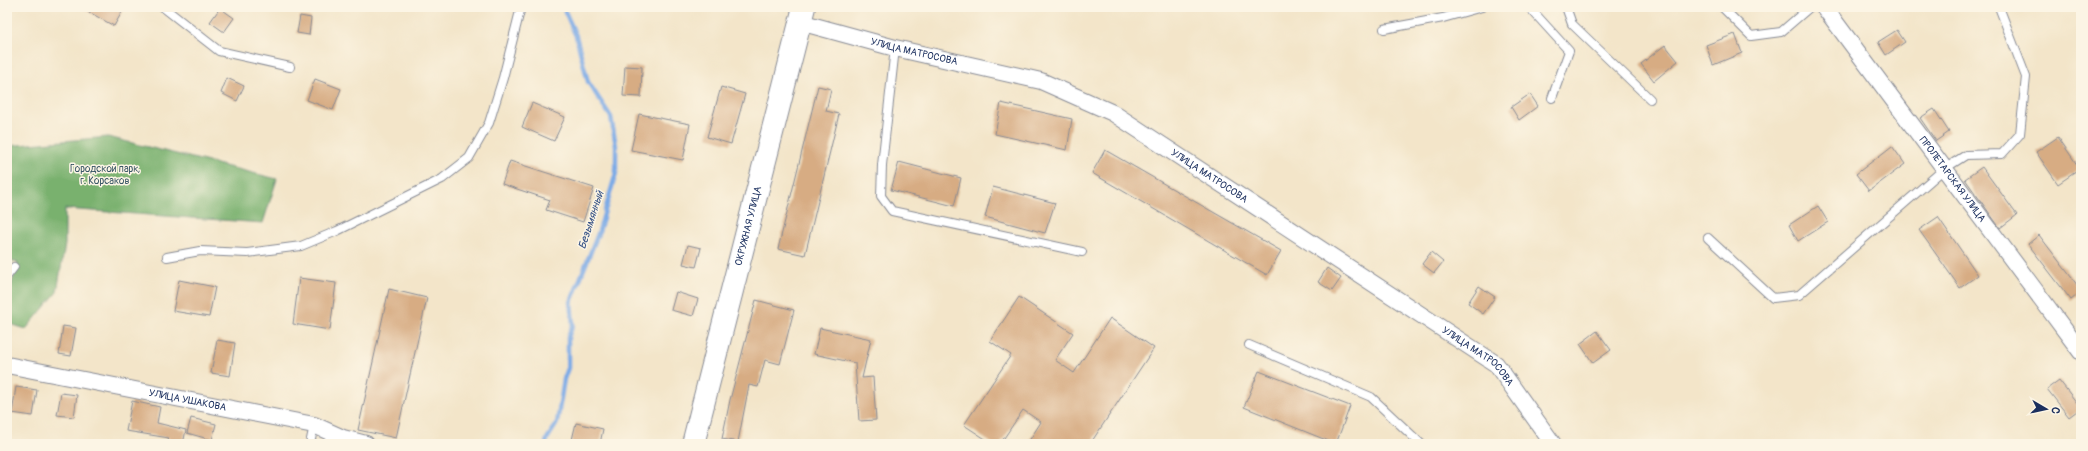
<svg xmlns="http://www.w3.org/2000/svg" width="2088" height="451" font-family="Pangolin,sans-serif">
<rect width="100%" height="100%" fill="#fcf5e5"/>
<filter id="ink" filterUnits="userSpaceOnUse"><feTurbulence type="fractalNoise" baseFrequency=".025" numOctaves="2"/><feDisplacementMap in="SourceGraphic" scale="8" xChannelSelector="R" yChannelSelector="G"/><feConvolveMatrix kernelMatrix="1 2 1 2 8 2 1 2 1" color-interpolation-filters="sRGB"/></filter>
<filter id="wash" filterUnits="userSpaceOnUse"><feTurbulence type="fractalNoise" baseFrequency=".012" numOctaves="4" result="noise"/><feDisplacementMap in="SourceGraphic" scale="16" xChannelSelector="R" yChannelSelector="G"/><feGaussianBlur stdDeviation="0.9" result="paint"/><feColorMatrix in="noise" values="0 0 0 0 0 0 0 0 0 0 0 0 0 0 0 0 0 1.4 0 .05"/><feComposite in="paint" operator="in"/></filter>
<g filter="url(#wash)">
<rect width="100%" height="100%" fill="#f3e5c9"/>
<path fill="#79b16e" stroke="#4a7066" d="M 108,137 L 277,179 L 263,223 L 65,209 L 65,244 L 57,292 L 26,329 L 7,323 L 7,300 L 18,263 L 7,259 L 7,146 Z"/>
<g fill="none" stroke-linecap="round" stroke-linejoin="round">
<path stroke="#7dabe6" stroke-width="4.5" d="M 546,444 L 547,439 L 557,423 L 564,379 L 568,368 L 568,337 L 573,325 L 571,302 L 599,231 L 616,173 L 616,146 L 611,117 L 588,82 L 576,36 L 563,7"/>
</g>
<g id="blocks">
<path fill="#d7ac83" d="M 80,7 L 113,7 L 122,12 L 114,26 Z
M 220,8 L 234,18 L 224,32 L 210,22 Z
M 300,16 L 311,18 L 309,35 L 297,33 Z
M 1897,30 L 1905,42 L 1886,55 L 1878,42 Z
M 1735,34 L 1742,53 L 1713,65 L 1706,45 Z
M 1665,45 L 1678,61 L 1654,81 L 1641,64 Z
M 625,66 L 642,67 L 641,97 L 623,96 Z
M 227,78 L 244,86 L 237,101 L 221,93 Z
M 315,79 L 341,89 L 333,110 L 307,100 Z
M 818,86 L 831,89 L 826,111 L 839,114 L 805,255 L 778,249 Z
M 721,87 L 745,94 L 731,144 L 707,137 Z
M 1530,94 L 1538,106 L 1519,120 L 1511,107 Z
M 532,103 L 565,117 L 554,141 L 522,127 Z
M 1001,103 L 1072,119 L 1067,150 L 995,134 Z
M 1934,109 L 1949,132 L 1936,141 L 1920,118 Z
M 639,114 L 690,124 L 683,160 L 631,150 Z
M 2058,137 L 2080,169 L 2058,184 L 2036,152 Z
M 1892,146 L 1905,164 L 1869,191 L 1856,174 Z
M 1105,150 L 1281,251 L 1267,275 L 1092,173 Z
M 510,161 L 594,188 L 583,222 L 546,210 L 550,200 L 502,184 Z
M 899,162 L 961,178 L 954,206 L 891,190 Z
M 1982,167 L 2017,215 L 2000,228 L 1965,179 Z
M 993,187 L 1055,203 L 1045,233 L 985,217 Z
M 1818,206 L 1828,222 L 1798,241 L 1789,225 Z
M 1938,217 L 1978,275 L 1960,288 L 1919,230 Z
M 2039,235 L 2081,290 L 2081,292 L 2071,300 L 2028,244 Z
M 688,245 L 701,248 L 696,267 L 683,264 Z
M 1431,252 L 1443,262 L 1434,273 L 1422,264 Z
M 1327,268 L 1341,278 L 1332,291 L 1318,282 Z
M 299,278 L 336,283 L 330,330 L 293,324 Z
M 179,280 L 215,287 L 209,317 L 173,311 Z
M 1479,286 L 1495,297 L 1483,314 L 1468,303 Z
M 389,289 L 427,298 L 396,438 L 358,430 Z
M 676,292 L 698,299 L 693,316 L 671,310 Z
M 1019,297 L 1073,333 L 1055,360 L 1074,373 L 1110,318 L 1154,348 L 1090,444 L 1027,444 L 1041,422 L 1023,410 L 1000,444 L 993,444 L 964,425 L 1011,355 L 990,341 Z
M 756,300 L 794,310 L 780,364 L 765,360 L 758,387 L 749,385 L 738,442 L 722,439 L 730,400 Z
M 63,326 L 76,328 L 71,356 L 59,354 Z
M 820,328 L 871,339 L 862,378 L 873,377 L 876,420 L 859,421 L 855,363 L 814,354 Z
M 1597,331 L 1611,350 L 1593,363 L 1580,344 Z
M 217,340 L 235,343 L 230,376 L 211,373 Z
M 1259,371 L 1350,406 L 1336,444 L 1244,407 Z
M 2059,380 L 2081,408 L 2069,417 L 2047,389 Z
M 16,387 L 37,390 L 33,416 L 12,413 Z
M 61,393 L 77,395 L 74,417 L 57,415 Z
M 132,401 L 160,407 L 157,423 L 186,430 L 183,444 L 167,444 L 169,438 L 126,431 Z
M 191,418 L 216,424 L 212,440 L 187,433 Z
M 576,423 L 603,429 L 600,444 L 571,444 Z"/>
</g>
</g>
<g filter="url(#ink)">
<use href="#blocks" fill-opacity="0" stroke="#878a94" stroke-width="1"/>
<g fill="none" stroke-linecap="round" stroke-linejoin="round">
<defs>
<path id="service" d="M 163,7 L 219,51 L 290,67
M 1529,7 L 1569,51 L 1552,98
M 1566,7 L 1572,24 L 1650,99
M 1722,7 L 1751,36 L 1781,32 L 1810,7
M 1384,29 L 1443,18 L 1482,7
M 895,48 L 882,165 L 881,196 L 892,211 L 1082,252
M 1708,238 L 1773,298 L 1799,295 L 1944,169 L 1966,155 L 2002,154 L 2020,134 L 2026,77 L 1999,7
M 167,257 L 200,251 L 247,253 L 301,246 L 337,231 L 442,179 L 469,158 L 489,123 L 503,78 L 521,7
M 7,276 L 14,267
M 1249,345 L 1371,397 L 1421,444
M 310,444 L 314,425"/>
<g id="minor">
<path id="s1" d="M 1824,7 L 2081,352"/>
<path id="s2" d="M 800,22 L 895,48 L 1041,81 L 1113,113 L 1496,364 L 1553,444"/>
<path id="s3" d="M 7,365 L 314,425 L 343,438 L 366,444"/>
</g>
<g id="secondary">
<path id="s4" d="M 693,444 L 804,7"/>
</g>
</defs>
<use href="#service" stroke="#878a94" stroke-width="10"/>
<use href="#minor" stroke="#878a94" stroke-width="18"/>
<use href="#secondary" stroke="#878a94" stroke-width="24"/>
<use href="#service" stroke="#fff" stroke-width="8"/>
<use href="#minor" stroke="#fff" stroke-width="16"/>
<use href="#secondary" stroke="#fff" stroke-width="22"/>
</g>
</g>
<g text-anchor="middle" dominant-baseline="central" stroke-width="3" stroke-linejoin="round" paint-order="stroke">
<g font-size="10" fill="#1b2f5e" stroke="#fcf5e5">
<text stroke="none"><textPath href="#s2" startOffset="118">УЛИЦА МАТРОСОВА</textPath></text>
<text stroke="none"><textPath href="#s2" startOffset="442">УЛИЦА МАТРОСОВА</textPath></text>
<text stroke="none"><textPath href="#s1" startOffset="215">ПРОЛЕТАРСКАЯ УЛИЦА</textPath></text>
<text stroke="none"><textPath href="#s4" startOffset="225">ОКРУЖНАЯ УЛИЦА</textPath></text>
<text stroke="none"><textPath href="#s2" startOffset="766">УЛИЦА МАТРОСОВА</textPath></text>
<text stroke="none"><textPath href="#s3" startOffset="184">УЛИЦА УШАКОВА</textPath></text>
</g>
<g font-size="10" fill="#3a5766" stroke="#fcf5e5">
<text x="105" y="169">Городской парк,<tspan x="105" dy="12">г. Корсаков</tspan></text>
</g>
<g font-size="11" font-style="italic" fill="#385487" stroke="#fcf5e5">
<text transform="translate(591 220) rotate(-72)">Безымянный</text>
</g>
</g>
<rect width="2088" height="451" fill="none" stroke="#fcf5e5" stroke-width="24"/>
<g transform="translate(2046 409) rotate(99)" stroke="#fcf5e5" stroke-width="3" paint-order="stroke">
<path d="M0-3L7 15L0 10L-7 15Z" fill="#1b2f5e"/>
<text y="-6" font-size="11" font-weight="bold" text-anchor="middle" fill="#1b2f5e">С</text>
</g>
</svg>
